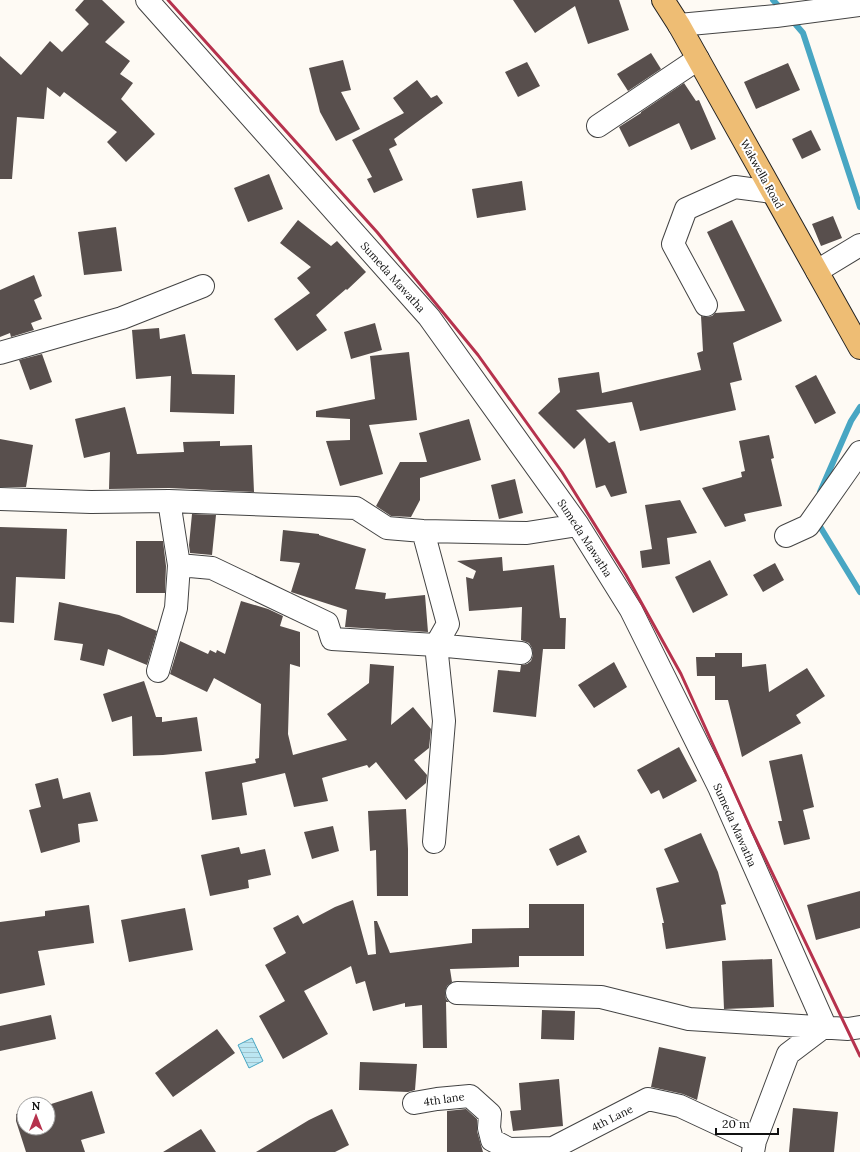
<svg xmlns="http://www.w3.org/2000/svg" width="860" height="1152" font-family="Lora,serif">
<defs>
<pattern id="water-rules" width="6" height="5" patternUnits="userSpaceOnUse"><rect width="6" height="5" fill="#bce6f2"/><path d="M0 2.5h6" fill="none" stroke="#a1c4ce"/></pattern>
</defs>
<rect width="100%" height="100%" fill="#fefaf4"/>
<path fill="url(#water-rules)" stroke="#48a6c3" d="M 252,1038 L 263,1061 L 249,1068 L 238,1045 Z"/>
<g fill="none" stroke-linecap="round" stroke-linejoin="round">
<path stroke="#48a6c3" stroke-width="6" d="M 773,0 L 783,11
M 791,19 L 803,33 L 860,207
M 820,492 L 851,421 L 860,407
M 816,520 L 860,592"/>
</g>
<path fill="#584f4d" d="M 84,0 L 102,0 L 125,22 L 105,42 L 130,61 L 120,74 L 133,83 L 121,99 L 155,134 L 126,162 L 107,142 L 117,132 L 64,92 L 60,97 L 47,87 L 44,119 L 17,117 L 12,179 L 0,179 L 0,56 L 21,75 L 50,41 L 62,52 L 89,24 L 75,10 Z
M 513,0 L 619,0 L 629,30 L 588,44 L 575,6 L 535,33 Z
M 651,53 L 661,69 L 628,91 L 617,74 Z
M 343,60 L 351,90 L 341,92 L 360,129 L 336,141 L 320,112 L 309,68 Z
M 527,62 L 540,86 L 518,97 L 505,72 Z
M 788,63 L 800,90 L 756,109 L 744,82 Z
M 417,80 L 431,98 L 437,95 L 443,103 L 394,139 L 397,145 L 389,149 L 403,180 L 374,193 L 367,179 L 372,177 L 352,140 L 404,113 L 393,98 Z
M 684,83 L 696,101 L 699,100 L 716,139 L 691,150 L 679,123 L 629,147 L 619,127 L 641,113 L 641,112 Z
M 811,130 L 821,150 L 802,159 L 792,139 Z
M 269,174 L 283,209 L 248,222 L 234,188 Z
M 522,181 L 526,210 L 477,218 L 472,189 Z
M 833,216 L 842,238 L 821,246 L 812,224 Z
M 298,220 L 331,246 L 337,241 L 366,272 L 347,290 L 346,289 L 316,315 L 327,330 L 297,351 L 274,319 L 310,293 L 297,278 L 311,267 L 280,243 Z
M 732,220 L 782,321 L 733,343 L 742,380 L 730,383 L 736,410 L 640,431 L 632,402 L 576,410 L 609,443 L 615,441 L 627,493 L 611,497 L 605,485 L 596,488 L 585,438 L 574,449 L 538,413 L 560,392 L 558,378 L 599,372 L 602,393 L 701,370 L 697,353 L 703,351 L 701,316 L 706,317 L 712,316 L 715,313 L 745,311 L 707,232 Z
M 116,227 L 122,271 L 84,275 L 78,232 Z
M 34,275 L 42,296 L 34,300 L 42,319 L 31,323 L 34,330 L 11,337 L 10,333 L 0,337 L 0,290 Z
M 375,323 L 382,350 L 351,359 L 344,332 Z
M 159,328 L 160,339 L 185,334 L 192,374 L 235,375 L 234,414 L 170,412 L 171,376 L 136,379 L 132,330 Z
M 409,352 L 417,420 L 369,425 L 383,474 L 340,486 L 326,441 L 350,440 L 350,419 L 316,417 L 316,411 L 375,399 L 370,356 Z
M 42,354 L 52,382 L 30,390 L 19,360 Z
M 816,375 L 836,413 L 815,424 L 795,386 Z
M 125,407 L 137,454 L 184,452 L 183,442 L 220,441 L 220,446 L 252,445 L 254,492 L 169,488 L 109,489 L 110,452 L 84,458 L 75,419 Z
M 469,419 L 481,460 L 420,478 L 420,500 L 411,517 L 391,516 L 376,506 L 400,462 L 427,462 L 419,433 Z
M 769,435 L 774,458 L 771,459 L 782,506 L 744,514 L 746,521 L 725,527 L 702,488 L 742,477 L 741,472 L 745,471 L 739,441 Z
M 0,439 L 33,445 L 26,487 L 0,487 Z
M 515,479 L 523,513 L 499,519 L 491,485 Z
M 680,500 L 697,533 L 667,538 L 670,564 L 642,568 L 640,551 L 652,549 L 645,505 Z
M 192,514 L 216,515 L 212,555 L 190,553 L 189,545 Z
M 0,527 L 67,529 L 65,579 L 16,577 L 14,623 L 0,622 Z
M 283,530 L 319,534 L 319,535 L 366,549 L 355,589 L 386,593 L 385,599 L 425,595 L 428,632 L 345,627 L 347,610 L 291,592 L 300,563 L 280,561 Z
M 136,541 L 163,541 L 166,566 L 165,593 L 136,593 Z
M 502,557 L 503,571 L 554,565 L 560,618 L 566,618 L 565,649 L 543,649 L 536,717 L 493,712 L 498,670 L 520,672 L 521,665 L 527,664 L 531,661 L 533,655 L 532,648 L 529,643 L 521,640 L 522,607 L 469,611 L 466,577 L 473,579 L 476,571 L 457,561 Z
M 710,560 L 728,595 L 693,613 L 675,577 Z
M 775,563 L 784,580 L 763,592 L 753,575 Z
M 241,601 L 268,609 L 283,616 L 280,626 L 300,632 L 300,667 L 290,664 L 288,734 L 293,755 L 347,740 L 327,714 L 369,683 L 370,664 L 394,666 L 391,725 L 413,707 L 431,729 L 429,748 L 414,760 L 427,775 L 426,783 L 406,800 L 376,762 L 369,768 L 367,765 L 322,778 L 328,801 L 294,807 L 285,773 L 242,783 L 247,815 L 212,820 L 205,772 L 256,763 L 255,759 L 259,758 L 261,704 L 214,678 L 207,692 L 170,674 L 180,641 L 208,654 L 210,650 L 216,653 L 217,650 L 225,654 Z
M 59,602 L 119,615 L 157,631 L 147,665 L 108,649 L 104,666 L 80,660 L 83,644 L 54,640 Z
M 715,653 L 742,653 L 742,667 L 766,664 L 769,692 L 807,668 L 825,696 L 796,715 L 801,723 L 742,757 L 728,700 L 715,700 L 715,676 L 697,676 L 696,657 L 715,657 Z
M 614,662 L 627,687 L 594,708 L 578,685 Z
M 144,681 L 156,717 L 162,717 L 162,722 L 197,717 L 202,751 L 163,755 L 133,756 L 132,716 L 112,722 L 103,694 Z
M 679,747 L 697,781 L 663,799 L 659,790 L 651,794 L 637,770 Z
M 802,754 L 814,807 L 803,810 L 810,839 L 784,845 L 778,821 L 782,821 L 769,761 Z
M 58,778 L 63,799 L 90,792 L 98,821 L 78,824 L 80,842 L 41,853 L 29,810 L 41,807 L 35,784 Z
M 406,809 L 408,849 L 408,896 L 377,896 L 376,850 L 370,851 L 368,811 Z
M 333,826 L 339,851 L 312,859 L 304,832 Z
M 701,833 L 718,872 L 726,904 L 721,905 L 726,940 L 666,949 L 662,923 L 664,923 L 656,888 L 679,882 L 664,849 Z
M 579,835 L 587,852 L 557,866 L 549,849 Z
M 239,847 L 241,854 L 265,849 L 271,875 L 248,880 L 249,888 L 210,896 L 201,855 Z
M 860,891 L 860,928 L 816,940 L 807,905 Z
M 353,900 L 368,955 L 376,954 L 374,921 L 377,921 L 390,953 L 472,943 L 472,929 L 529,928 L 529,904 L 584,904 L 584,956 L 519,956 L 519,967 L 450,969 L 452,982 L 447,986 L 445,992 L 446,999 L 449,1002 L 446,1002 L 447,1048 L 423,1048 L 422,1005 L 405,1007 L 405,1003 L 373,1011 L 365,981 L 356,984 L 351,966 L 304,991 L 328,1034 L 283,1059 L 259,1016 L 285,1001 L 265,965 L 286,953 L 273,928 L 298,915 L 303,924 L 335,907 Z
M 89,905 L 94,943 L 38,951 L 45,985 L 0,994 L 0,922 L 45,916 L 45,911 Z
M 185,908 L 193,950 L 129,962 L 121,920 Z
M 772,959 L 774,1007 L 724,1009 L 722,961 Z
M 542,1010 L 575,1011 L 574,1040 L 541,1039 Z
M 51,1015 L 56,1039 L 0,1051 L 0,1026 Z
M 217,1029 L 235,1053 L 173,1097 L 155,1073 Z
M 659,1047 L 706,1057 L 697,1100 L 683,1094 L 651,1087 Z
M 360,1062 L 417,1064 L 415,1090 L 408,1092 L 359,1090 Z
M 559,1079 L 563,1126 L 513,1131 L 510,1111 L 521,1110 L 519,1083 Z
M 92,1091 L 105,1133 L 81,1140 L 85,1152 L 26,1152 L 16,1121 L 16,1114 L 24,1112 L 24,1128 L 48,1128 L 48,1105 Z
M 793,1108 L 838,1112 L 834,1152 L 789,1152 Z
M 332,1109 L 349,1145 L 335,1152 L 256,1152 L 309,1120 Z
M 466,1109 L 477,1119 L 477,1131 L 483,1152 L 447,1152 L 447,1111 Z
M 201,1129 L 216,1152 L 163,1152 Z"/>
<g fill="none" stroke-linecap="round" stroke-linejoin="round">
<defs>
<path id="minor" d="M 147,0 L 429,317 L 578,525 L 631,610 L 719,787 L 825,1026 L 788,1054 L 755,1141 L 753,1152
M 679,25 L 776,16 L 860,5
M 598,126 L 698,59
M 817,271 L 860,245
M 706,305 L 673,244 L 686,209 L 735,187 L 772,192
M 0,353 L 122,318 L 203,286
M 0,499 L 91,502 L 169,501 L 356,508 L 387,528 L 423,531 L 527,533 L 578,525
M 423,531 L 448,624 L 436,645 L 444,721 L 434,842
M 786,536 L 808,526 L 860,452
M 179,565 L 212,568 L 327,623 L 332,639 L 436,645 L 521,653
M 158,671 L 176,608 L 179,565 L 169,501
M 457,993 L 601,997 L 689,1019 L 848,1029 L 860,1027
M 414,1103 L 437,1099 L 470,1096 L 490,1114 L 489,1128 L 492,1140 L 509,1149 L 553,1148 L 648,1099 L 680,1106 L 755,1141"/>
<path id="primary" d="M 663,0 L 679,25 L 860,348"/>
</defs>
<use href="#minor" stroke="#434343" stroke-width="24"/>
<use href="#primary" stroke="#212121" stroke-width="24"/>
<use href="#minor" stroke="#fff" stroke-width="22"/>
<use href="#primary" stroke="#eebd74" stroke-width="22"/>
<path stroke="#b6324d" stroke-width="3" d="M 168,0 L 377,232 L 478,355 L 562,472 L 626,575 L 681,674 L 752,831 L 860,1056"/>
</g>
<g text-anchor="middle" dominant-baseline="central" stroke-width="4" stroke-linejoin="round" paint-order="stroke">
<g font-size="11" fill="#101010" stroke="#fff">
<text transform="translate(762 174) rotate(61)">Wakwella Road</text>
<text transform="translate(393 277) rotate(48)">Sumeda Mawatha</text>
<text transform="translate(585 538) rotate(57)">Sumeda Mawatha</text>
<text transform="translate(735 825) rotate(66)">Sumeda Mawatha</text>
<text transform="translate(444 1099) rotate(-8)">4th lane</text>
<text transform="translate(612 1118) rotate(-27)">4th Lane</text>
</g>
</g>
<g transform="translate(36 1116)"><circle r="19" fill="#ffffff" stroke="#9f9f9f"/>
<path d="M0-3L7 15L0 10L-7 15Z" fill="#b6324d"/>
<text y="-6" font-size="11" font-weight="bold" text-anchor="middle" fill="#101010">N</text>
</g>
<path d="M716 1128v6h62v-6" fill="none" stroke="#101010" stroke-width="2"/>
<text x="722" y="1128" font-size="12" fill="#101010" stroke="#ffffff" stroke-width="3" paint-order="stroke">20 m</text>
</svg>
